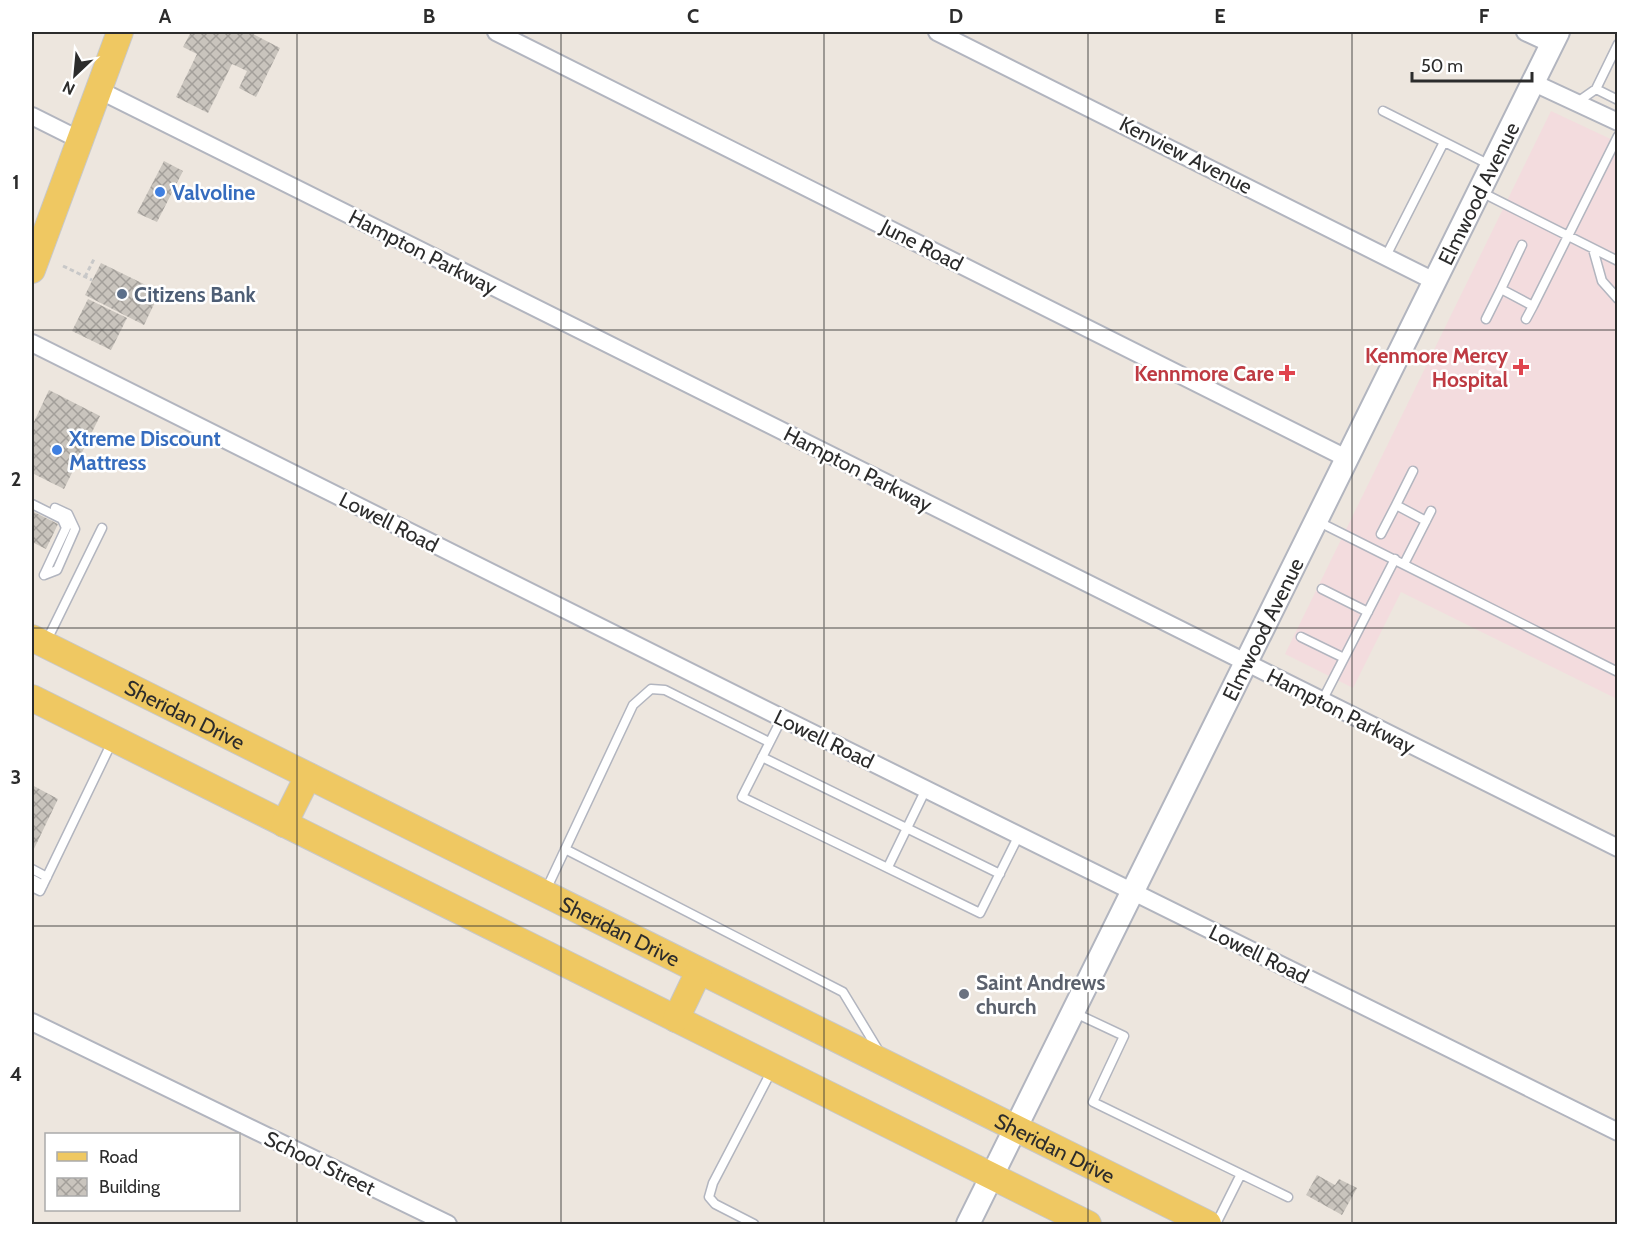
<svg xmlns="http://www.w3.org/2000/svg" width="1649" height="1256" font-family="Cabin,sans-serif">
<defs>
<pattern id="building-cross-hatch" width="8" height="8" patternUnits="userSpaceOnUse" patternTransform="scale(1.5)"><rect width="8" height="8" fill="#c9c4bd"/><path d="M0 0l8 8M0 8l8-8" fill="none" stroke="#a39f9a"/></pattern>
</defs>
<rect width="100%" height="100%" fill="#ede6de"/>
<path fill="#f3dcde" d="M 1551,111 L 1617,142 L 1617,699 L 1401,592 L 1353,688 L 1285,654 Z"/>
<path fill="url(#building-cross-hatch)" d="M 191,32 L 249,32 L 280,48 L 256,97 L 239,88 L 247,71 L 232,64 L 208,113 L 176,97 L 197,54 L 183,47 Z
M 164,161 L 183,171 L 157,222 L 137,213 Z
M 101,263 L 160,292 L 144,325 L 85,295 Z
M 88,299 L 127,318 L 111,350 L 72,331 Z
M 49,390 L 100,416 L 64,489 L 32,473 L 32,426 Z
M 32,511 L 58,524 L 46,549 L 32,542 Z
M 32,785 L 58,799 L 32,853 Z
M 1317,1175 L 1335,1185 L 1339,1179 L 1357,1188 L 1342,1215 L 1306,1195 Z"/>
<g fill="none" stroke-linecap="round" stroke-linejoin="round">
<defs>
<path id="lane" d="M 1596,89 L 1618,100
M 1576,103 L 1596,89 L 1618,44
M 1383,111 L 1490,165
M 1481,192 L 1618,261
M 1522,245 L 1501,289 L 1533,306 L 1618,136
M 1593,249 L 1602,281 L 1618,299
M 1386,256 L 1444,142
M 1486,319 L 1501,289
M 1526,319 L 1533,306
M 32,504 L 62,519 L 66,528 L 44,575
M 1396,505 L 1413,471
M 1317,521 L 1618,672
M 1381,534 L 1396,505 L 1426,521
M 1404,564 L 1431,511
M 44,575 L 57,570 L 75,529 L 68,514 L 55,508
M 1322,589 L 1368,612
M 1301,637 L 1344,658
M 46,642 L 102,528
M 1322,701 L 1395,559
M 782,718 L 742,797 L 980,913 L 1019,835
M 762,757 L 1000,874
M 565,849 L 843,992 L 880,1053
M 888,867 L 926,789
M 32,869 L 47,877
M 32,879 L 43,885
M 32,887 L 40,891 L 112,742
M 546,890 L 633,705 L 651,689 L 665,690 L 769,742
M 1075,1013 L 1124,1036 L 1093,1102 L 1288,1197
M 754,1224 L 715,1204 L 709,1197 L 713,1183 L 772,1070
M 1216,1224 L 1241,1174"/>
<path id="street" d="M 496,32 L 1348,459
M 937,32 L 1434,281
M 1525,32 L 1551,44
M 1532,82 L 1618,122
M 99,90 L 1618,848
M 32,116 L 80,140
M 32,343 L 782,718 L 1618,1132
M 32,1022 L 448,1224"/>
<g id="secondary">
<path id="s1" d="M 968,1224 L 1558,32"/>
</g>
<g id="primary">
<path d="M 32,270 L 120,32"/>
<path id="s2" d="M 32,638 L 1208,1224"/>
<path d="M 32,698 L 1088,1224"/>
<path d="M 284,824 L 308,776"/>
<path d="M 676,1019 L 699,971"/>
</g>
</defs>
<use href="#lane" stroke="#b2b5bf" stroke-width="11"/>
<use href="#street" stroke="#b2b5bf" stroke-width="20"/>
<use href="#secondary" stroke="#b2b5bf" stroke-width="26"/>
<use href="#primary" stroke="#c8c8c8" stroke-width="28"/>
<path stroke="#c8c8c8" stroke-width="3" stroke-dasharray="4.5 3" stroke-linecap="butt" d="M 63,266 L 92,280
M 85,277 L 94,259"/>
<use href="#lane" stroke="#fff" stroke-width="8"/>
<use href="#street" stroke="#fff" stroke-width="16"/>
<use href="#secondary" stroke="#fff" stroke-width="22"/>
<use href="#primary" stroke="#efc862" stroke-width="26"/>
</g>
<path fill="none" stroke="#2c2c2c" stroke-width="1.5" stroke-opacity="0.55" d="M 297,32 L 297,1224M 561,32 L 561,1224M 824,32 L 824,1224M 1088,32 L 1088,1224M 1352,32 L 1352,1224M 32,330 L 1618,330M 32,628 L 1618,628M 32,926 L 1618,926"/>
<g fill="#3f7fe0" stroke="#fff" stroke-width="2">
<circle cx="160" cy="192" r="6"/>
<circle cx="57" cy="450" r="6"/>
</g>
<circle fill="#5c6f8a" stroke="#fff" stroke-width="2" cx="122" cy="294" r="6"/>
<g fill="#e0444e" stroke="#fff" stroke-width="2">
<path d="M1518 358h6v6h6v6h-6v6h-6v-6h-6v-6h6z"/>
<path d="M1284 364h6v6h6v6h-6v6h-6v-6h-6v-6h6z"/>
</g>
<circle fill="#6b7280" stroke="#fff" stroke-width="2" cx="964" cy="994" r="6"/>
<g text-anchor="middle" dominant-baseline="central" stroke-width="5" stroke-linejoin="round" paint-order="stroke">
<g font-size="21" fill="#2c2c2c" stroke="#fff">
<text transform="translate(1186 155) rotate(27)">Kenview Avenue</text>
<text stroke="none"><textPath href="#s1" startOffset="1150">Elmwood Avenue</textPath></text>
<text transform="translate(922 245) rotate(27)">June Road</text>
<text transform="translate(423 252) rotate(27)">Hampton Parkway</text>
<text transform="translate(858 469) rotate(27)">Hampton Parkway</text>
<text transform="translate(389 522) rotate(27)">Lowell Road</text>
<text stroke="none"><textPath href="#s1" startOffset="664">Elmwood Avenue</textPath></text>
<text transform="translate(1341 711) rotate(27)">Hampton Parkway</text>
<text stroke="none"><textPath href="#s2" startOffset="171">Sheridan Drive</textPath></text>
<text transform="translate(824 739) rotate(26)">Lowell Road</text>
<text stroke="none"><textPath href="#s2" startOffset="657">Sheridan Drive</textPath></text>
<text transform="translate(1259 954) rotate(26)">Lowell Road</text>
<text stroke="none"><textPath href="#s2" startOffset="1143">Sheridan Drive</textPath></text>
<text transform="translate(320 1163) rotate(26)">School Street</text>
</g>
<g font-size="21" font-weight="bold" fill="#366cbe" stroke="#fff" text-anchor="start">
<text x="172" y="192">Valvoline</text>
<text x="69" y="438">Xtreme Discount<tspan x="69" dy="24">Mattress</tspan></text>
</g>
<g font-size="21" font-weight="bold" fill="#4e5e75" stroke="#fff" text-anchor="start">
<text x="134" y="294">Citizens Bank</text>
</g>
<g font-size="21" font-weight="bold" fill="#be3a42" stroke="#fff" text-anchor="end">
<text x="1508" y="355">Kenmore Mercy<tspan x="1508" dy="24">Hospital</tspan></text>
<text x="1274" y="373">Kennmore Care</text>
</g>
<g font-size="21" font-weight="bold" fill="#5b616d" stroke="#fff" text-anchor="start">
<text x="976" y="982">Saint Andrews<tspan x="976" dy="24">church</tspan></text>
</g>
</g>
<rect width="1649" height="1256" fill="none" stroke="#ffffff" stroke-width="66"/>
<rect x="45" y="1133" width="195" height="78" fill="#ffffff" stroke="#ababab" stroke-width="1.5"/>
<rect x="57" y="1152" width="30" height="9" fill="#efc862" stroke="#ababab" stroke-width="1.5"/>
<text x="99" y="1163" font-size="18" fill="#2c2c2c">Road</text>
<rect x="57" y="1178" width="30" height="18" fill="url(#building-cross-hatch)" stroke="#ababab" stroke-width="1.5"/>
<text x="99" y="1193" font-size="18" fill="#2c2c2c">Building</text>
<g transform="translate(75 75) rotate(206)" stroke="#ffffff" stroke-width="4.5" paint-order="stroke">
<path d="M0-4.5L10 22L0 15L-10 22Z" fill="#2c2c2c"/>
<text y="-9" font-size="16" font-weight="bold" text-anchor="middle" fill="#2c2c2c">N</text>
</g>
<path d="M1412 72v9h120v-9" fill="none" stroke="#2c2c2c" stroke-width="3"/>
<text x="1421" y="72" font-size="18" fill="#2c2c2c" stroke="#ffffff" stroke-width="4.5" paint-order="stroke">50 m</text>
<rect x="33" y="33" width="1583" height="1190" fill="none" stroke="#2c2c2c" stroke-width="2"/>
<g font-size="20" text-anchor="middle" font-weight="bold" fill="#2c2c2c">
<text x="165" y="23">A</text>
<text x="429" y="23">B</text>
<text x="693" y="23">C</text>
<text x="956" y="23">D</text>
<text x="1220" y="23">E</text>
<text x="1484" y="23">F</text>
<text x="16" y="189">1</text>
<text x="16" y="486">2</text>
<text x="16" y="784">3</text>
<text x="16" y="1081">4</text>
</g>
</svg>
